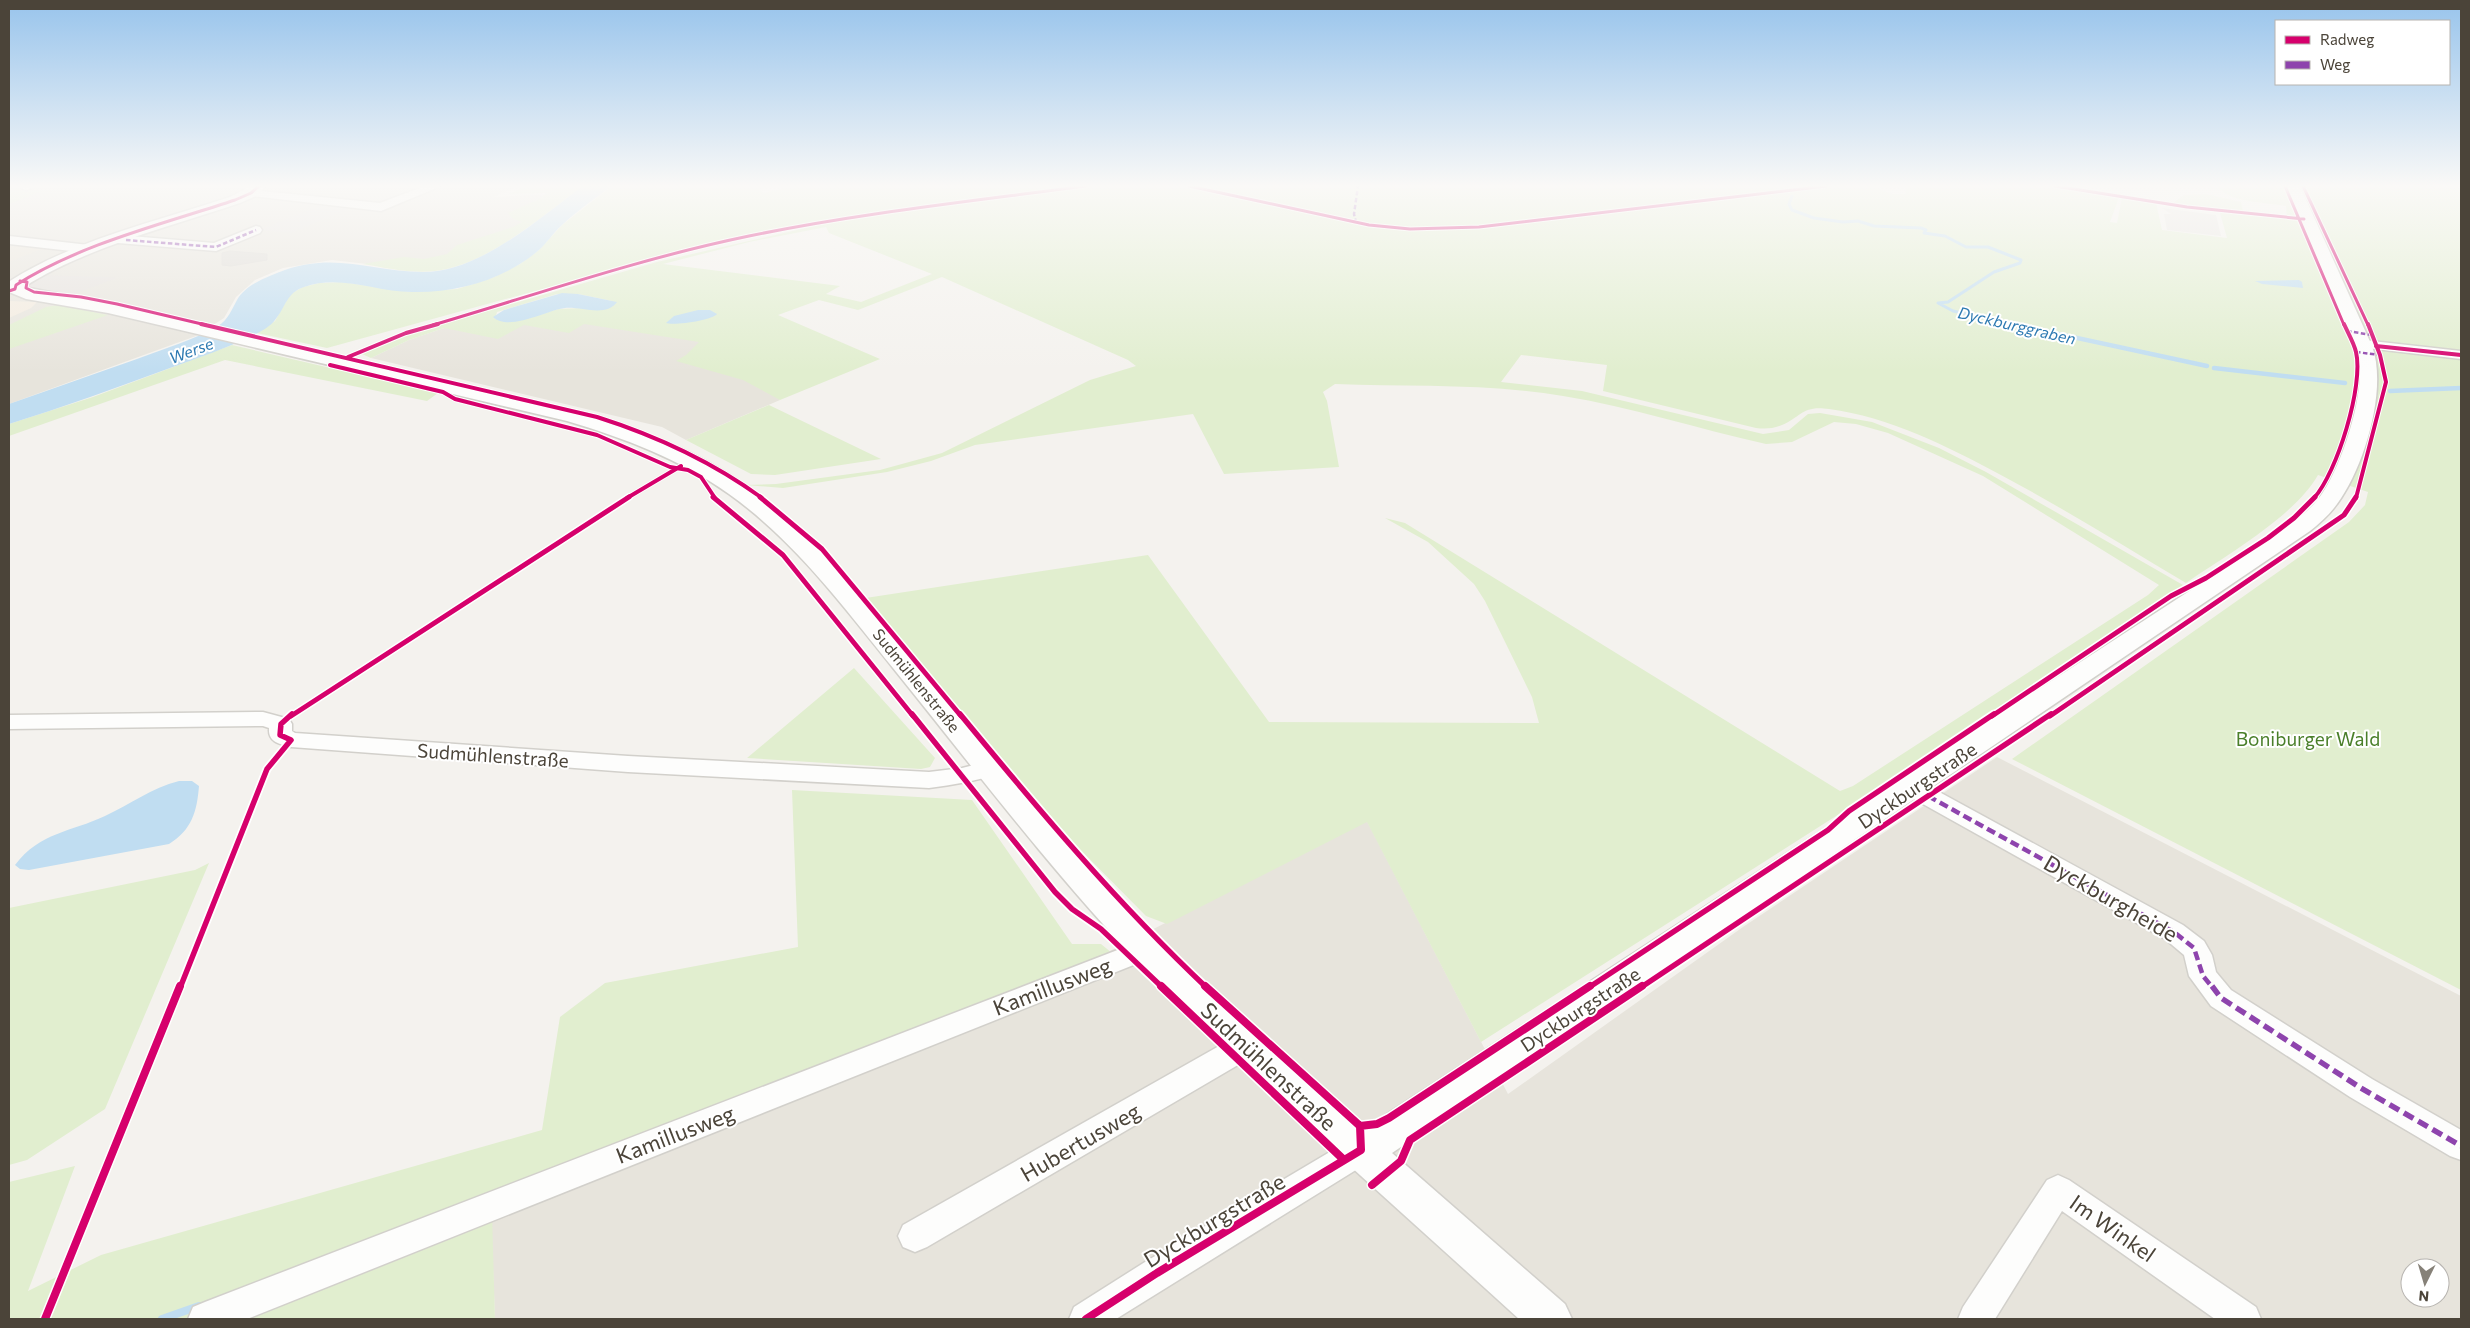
<svg xmlns="http://www.w3.org/2000/svg" width="2470" height="1328" font-family="Commissioner,sans-serif">
<rect width="100%" height="100%" fill="#f4f2ee"/>
<path fill="#e7e4dc" fill-rule="evenodd" d="M 9,186 L 517,186 L 494,197 L 536,195 L 555,197 L 516,233 L 419,270 L 332,260 L 283,268 L 255,280 L 236,297 L 224,318 L 196,336 L 9,404 Z
M 766,314 L 776,396 L 780,400 L 686,440 L 662,427 L 371,358 L 409,340 L 444,328 Z
M 1997,757 L 2461,996 L 2461,1319 L 495,1319 L 491,1214 L 1100,956 L 1367,821 L 1508,1094 L 1743,927 ZM 2410,1268 L 2440,1268 L 2440,1298 L 2410,1298 Z"/>
<path fill="#f3ebdf" d="M 9,301 L 37,302 L 31,308 L 9,318 Z"/>
<path fill="#e6e2de" d="M 33,275 L 108,277 L 117,278 L 69,296 L 23,289 L 23,281 Z"/>
<path fill="#eae5da" d="M 9,243 L 48,246 L 9,262 Z"/>
<path fill="#e1eecf" fill-rule="evenodd" d="M 9,186 L 20,186 L 18,187 L 43,191 L 9,204 Z
M 526,186 L 583,186 C 542,216 488,265 435,271 C 411,274 387,268 363,264 L 404,257 L 424,259 L 447,254 L 457,245 L 513,227 L 522,222 L 512,218 L 508,213 L 541,198 L 546,193 L 509,194 Z
M 612,186 L 773,186 L 759,190 L 764,193 L 795,186 L 1871,186 L 1892,194 L 1905,194 L 1907,186 L 2049,186 L 2119,197 L 2110,222 L 2117,223 L 2122,198 L 2156,203 L 2162,230 L 2227,238 L 2220,213 L 2287,219 L 2286,206 C 2271,203 2231,202 2222,190 L 2194,186 L 2461,186 L 2461,990 L 2012,759 L 2349,522 L 2365,505 L 2368,492 L 2318,475 C 2294,517 2226,555 2186,583 C 2124,546 2063,508 1999,474 C 1947,446 1889,417 1829,409 C 1803,405 1802,416 1782,425 C 1773,429 1764,429 1756,428 L 1603,391 L 1607,365 L 1521,355 L 1501,382 L 1582,391 L 1763,434 L 1789,430 L 1808,414 L 1820,413 L 1872,422 L 1939,448 L 1986,472 L 2183,585 L 1858,802 L 1481,1042 L 1367,822 L 1167,924 L 1146,916 L 1045,814 L 877,610 L 859,599 L 1148,555 L 1269,722 L 1539,723 L 1532,697 L 1485,601 L 1474,584 L 1428,542 L 1385,518 L 1405,523 L 1840,791 L 1853,786 L 2148,595 L 2159,585 L 1983,476 L 1888,433 L 1856,424 L 1834,422 L 1792,442 L 1766,444 C 1698,429 1631,407 1563,396 C 1488,383 1410,387 1335,384 L 1323,392 L 1327,401 L 1339,467 L 1224,474 L 1193,414 L 975,445 L 931,461 L 887,472 L 783,488 L 746,485 L 776,484 L 880,470 L 942,453 L 1090,380 L 1136,366 L 1128,360 L 942,277 L 858,310 L 819,300 L 778,315 L 880,359 L 780,400 L 743,380 L 676,361 L 686,355 L 699,342 L 584,324 L 569,333 L 524,325 L 498,339 L 444,328 L 409,340 L 371,358 L 362,354 L 401,336 L 657,262 L 823,224 L 822,221 L 754,233 L 659,257 L 327,348 L 257,333 L 275,321 L 290,294 L 303,287 L 319,283 L 342,282 L 411,292 L 457,289 L 492,278 L 520,264 L 539,250 L 562,225 ZM 826,227 L 829,233 L 932,274 L 861,302 L 826,294 L 840,286 L 663,264 L 749,242 ZM 557,294 L 578,294 L 612,301 L 581,308 L 558,309 L 525,319 L 495,319 L 497,312 Z
M 2206,194 L 2241,202 L 2243,211 L 2173,203 L 2184,195 Z
M 58,305 L 108,315 L 9,349 L 9,325 L 46,307 Z
M 232,345 L 438,393 L 427,401 L 225,360 L 9,436 L 9,424 L 93,397 Z
M 769,405 L 881,459 L 775,475 L 751,474 L 686,440 Z
M 854,668 L 935,758 L 930,767 L 921,769 L 747,758 Z
M 792,790 L 972,800 L 1072,944 L 1101,944 L 1112,953 L 492,1214 L 495,1319 L 9,1319 L 9,1182 L 75,1166 L 28,1291 L 101,1255 L 542,1130 L 560,1017 L 605,983 L 798,947 Z
M 209,863 L 105,1109 L 27,1160 L 9,1165 L 9,908 L 195,870 Z"/>
<path fill="#e6e3df" d="M 326,203 L 355,206 L 291,233 L 260,230 Z
M 2162,208 L 2216,215 L 2221,236 L 2167,230 L 2164,214 L 2171,214 Z"/>
<path fill="#c0ddf1" d="M 583,186 L 612,186 C 595,198 577,211 562,225 C 553,233 547,243 539,250 C 504,280 457,293 412,292 C 375,292 341,274 304,287 C 286,293 286,307 275,320 C 271,326 260,332 254,335 C 227,348 198,358 170,368 C 116,388 63,407 9,424 L 9,404 C 52,389 94,374 137,359 C 164,349 193,340 218,326 C 228,320 232,309 237,300 C 246,284 269,276 285,270 C 336,252 374,272 423,272 C 481,272 539,218 583,186 Z
M 2299,280 L 2302,282 L 2303,288 L 2262,284 L 2255,281 Z
M 562,293 L 578,294 L 617,302 C 606,318 580,306 565,308 C 547,310 509,332 493,317 L 504,310 Z
M 698,310 L 710,310 L 717,314 C 713,320 674,326 666,323 L 674,316 Z
M 179,781 L 192,781 L 199,786 C 197,811 192,830 169,844 L 29,870 L 20,869 L 15,865 C 40,832 71,832 105,816 C 131,804 151,788 179,781 Z"/>
<g fill="none" stroke-linecap="round" stroke-linejoin="round">
<path stroke="#c0ddf1" stroke-width="3" d="M 1792,196 L 1789,204 L 1792,210 L 1814,218 L 1843,222 L 1858,221 L 1874,226 L 1921,228 L 1926,230 L 1924,233 L 1945,236 L 1966,247 L 1988,247 L 2021,260 L 2020,263 L 1994,272 L 1948,302 L 1938,303 L 1953,311 L 2017,325"/>
<path stroke="#c0ddf1" stroke-width="4.5" d="M 2012,324 L 2207,366
M 2214,368 L 2345,383
M 2390,391 L 2461,388"/>
<path stroke="#c0ddf1" stroke-width="8" d="M 162,1319 L 199,1306"/>
</g>
<path fill="#dedbd6" stroke="#dcd9d4" d="M 230,251 L 267,254 L 267,260 L 231,266 L 222,265 L 222,253 Z"/>
<g fill="none" stroke-linecap="round" stroke-linejoin="round">
<defs>
<path id="minor" d="M 22,186 L 36,186 L 27,190 L 23,189 Z
M 425,186 L 441,186 L 381,211 L 251,196 L 245,193 L 251,190 L 380,203 Z
M 256,226 L 260,227 L 262,230 L 260,233 L 216,251 L 118,243 L 112,239 L 118,235 L 214,243 Z
M 9,236 L 89,245 L 95,249 L 89,253 L 9,244 Z
M 2363,340 L 2461,351 L 2461,359 L 2358,347 L 2356,344 Z
M 263,712 L 289,719 L 292,724 L 292,731 L 295,733 L 628,756 L 929,772 L 962,768 L 990,761 L 998,764 L 1002,769 L 998,774 C 975,781 953,785 929,788 L 628,772 L 291,747 C 279,744 268,742 269,728 L 263,726 L 9,729 L 9,715 Z
M 1913,780 L 1921,782 L 2183,925 L 2204,941 L 2212,955 L 2216,972 L 2231,990 L 2372,1079 L 2461,1130 L 2461,1160 L 2450,1156 L 2350,1097 L 2211,1006 L 2189,976 L 2184,955 L 2165,939 L 1905,794 L 1901,788 L 1905,782 Z
M 1146,939 L 1156,942 L 1160,949 L 1156,956 L 247,1319 L 188,1319 L 193,1307 L 205,1302 Z
M 1245,1034 L 1255,1037 L 1260,1046 L 1255,1055 L 927,1247 L 915,1252 L 903,1247 L 898,1236 L 903,1225 L 1235,1037 Z
M 1361,1136 L 1372,1140 L 1377,1150 L 1372,1160 L 1116,1319 L 1069,1319 L 1074,1307 L 1145,1262 L 1350,1140 Z
M 2058,1175 L 2069,1180 L 2256,1307 L 2261,1319 L 2215,1319 L 2062,1211 L 1995,1319 L 1958,1319 L 1963,1307 L 2047,1180 Z"/>
<path id="tertiary" d="M 251,186 L 266,186 L 256,196 L 240,203 C 172,226 84,248 24,287 L 108,303 L 579,412 C 638,429 696,450 746,486 C 808,530 853,587 901,644 C 957,710 1012,778 1069,843 C 1159,947 1261,1038 1364,1129 L 2263,543 C 2282,530 2304,517 2319,498 C 2340,471 2365,396 2359,361 C 2355,341 2344,321 2335,301 C 2319,263 2302,225 2286,186 L 2300,186 L 2372,346 C 2388,389 2364,468 2337,504 C 2330,514 2320,523 2310,531 L 1392,1153 L 1565,1304 L 1572,1319 L 1519,1319 C 1390,1201 1256,1086 1136,960 C 1049,868 972,766 893,668 C 843,606 795,541 729,494 C 680,459 624,438 567,421 L 108,313 L 26,299 L 9,292 L 10,281 C 74,240 158,221 230,197 Z"/>
</defs>
<use href="#minor" stroke="#d2d0cb" stroke-width="3"/>
<use href="#tertiary" stroke="#d2d0cb" stroke-width="3"/>
<use href="#minor" fill="#fdfdfc" fill-rule="evenodd"/>
<use href="#tertiary" fill="#fdfdfc" fill-rule="evenodd"/>
<path stroke="#8e44ad" stroke-width="2.5" stroke-dasharray="4.5 2.5" stroke-linecap="butt" d="M 1356,223 L 1354,214 L 1358,186
M 126,240 L 216,247 L 256,230
M 2347,331 L 2372,335
M 2356,352 L 2380,355"/>
<path stroke="#8e44ad" stroke-width="4.5" stroke-dasharray="9 4.5" stroke-linecap="butt" d="M 1928,796 L 2174,932 L 2194,948 L 2203,976 L 2213,988"/>
<path stroke="#8e44ad" stroke-width="5.5" stroke-dasharray="11 5.5" stroke-linecap="butt" d="M 2212,986 L 2221,998 L 2361,1088 L 2461,1146"/>
<defs>
<path id="cycleway-far4" d="M 1189,186 L 1369,225 L 1410,229 L 1479,227 L 1826,186
M 2055,186 L 2187,207 L 2304,219
M 2285,186 L 2344,325
M 2303,186 L 2368,325
M 20,281 L 27,282 L 26,288 L 34,292 L 81,297 L 117,304 L 206,325
M 9,291 L 15,289 L 16,285 C 80,244 163,224 235,200 L 251,193 L 259,186
M 433,325 C 538,294 642,258 749,236 C 860,213 973,201 1085,186"/>
<path id="cycleway-far3" d="M 201,324 L 597,417 C 657,436 711,461 762,498
M 2376,346 L 2461,355
M 348,357 L 406,333 L 438,324
M 330,365 L 443,392 L 455,399 L 597,435 L 670,467 L 688,470 L 701,477 L 715,498
M 627,498 L 681,466
M 2314,498 C 2337,473 2364,385 2356,352 C 2354,343 2348,333 2344,324
M 2356,498 L 2386,382 L 2380,355 L 2368,324"/>
<path id="cycleway-far2" d="M 713,497 L 783,555 L 913,716
M 760,497 L 822,549 L 961,716
M 291,716 L 629,497
M 1992,716 L 2171,596 L 2206,578 L 2268,538 L 2294,518 L 2315,497
M 2050,716 L 2344,515 L 2356,497"/>
<path id="cycleway-far1" d="M 912,714 L 1055,892 L 1072,909 L 1101,929 L 1163,988
M 960,714 C 1038,809 1117,903 1207,988
M 180,988 L 267,769 L 291,740 L 280,735 L 281,724 L 292,714
M 1588,988 L 1828,830 L 1849,811 L 1994,714
M 1640,988 L 2051,714"/>
<path id="cycleway" d="M 1161,986 L 1344,1160
M 1205,986 L 1360,1126 L 1377,1124 L 1389,1118 L 1590,986
M 1372,1185 L 1401,1161 L 1410,1140 L 1642,986
M 45,1319 L 180,986
M 1086,1319 L 1157,1273 L 1361,1150 L 1360,1126"/>
</defs>
<use href="#cycleway-far4" stroke="#fff" stroke-width="5"/>
<use href="#cycleway-far3" stroke="#fff" stroke-width="6"/>
<use href="#cycleway-far2" stroke="#fff" stroke-width="8"/>
<use href="#cycleway-far1" stroke="#fff" stroke-width="9"/>
<use href="#cycleway" stroke="#fff" stroke-width="11"/>
<use href="#cycleway-far4" stroke="#d6006c" stroke-width="3"/>
<use href="#cycleway-far3" stroke="#d6006c" stroke-width="4"/>
<use href="#cycleway-far2" stroke="#d6006c" stroke-width="5"/>
<use href="#cycleway-far1" stroke="#d6006c" stroke-width="5.5"/>
<use href="#cycleway" stroke="#d6006c" stroke-width="8"/>
</g>
<linearGradient id="sky" x2="0" y2="1"><stop stop-color="#98c4ec"/><stop offset="0.5" stop-color="#faf9f7"/><stop offset="1" stop-color="#faf9f7" stop-opacity="0"/></linearGradient>
<rect width="2470" height="372" fill="url(#sky)"/>
<g text-anchor="middle" dominant-baseline="central" stroke-width="4" stroke-linejoin="round" paint-order="stroke">
<g font-size="16" font-style="italic" fill="#2e7ab2" stroke="#fff">
<text transform="translate(2017 325) rotate(13)">Dyckburggraben</text>
<text transform="translate(191 350) rotate(-21)">Werse</text>
</g>
<g font-size="16" fill="#4b4439" stroke="#fff">
<text transform="translate(917 680) rotate(51)">Sudmühlenstraße</text>
</g>
<g font-size="19" fill="#4a7f2a" stroke="#fff">
<text x="2308" y="738">Boniburger Wald</text>
</g>
<g font-size="19" fill="#4b4439" stroke="#fff">
<text transform="translate(493 755) rotate(4)">Sudmühlenstraße</text>
<text transform="translate(1917 785) rotate(-34)">Dyckburgstraße</text>
<text transform="translate(1580 1009) rotate(-33)">Dyckburgstraße</text>
</g>
<g font-size="22" fill="#4b4439" stroke="#fff">
<text transform="translate(2111 898) rotate(30)">Dyckburgheide</text>
<text transform="translate(1052 986) rotate(-21)">Kamillusweg</text>
<text transform="translate(1269 1066) rotate(43)">Sudmühlenstraße</text>
<text transform="translate(675 1134) rotate(-21)">Kamillusweg</text>
<text transform="translate(1080 1142) rotate(-30)">Hubertusweg</text>
<text transform="translate(1214 1220) rotate(-31)">Dyckburgstraße</text>
<text transform="translate(2113 1228) rotate(35)">Im Winkel</text>
</g>
</g>
<rect width="2470" height="1328" fill="none" stroke="#4b4439" stroke-width="20"/>
<rect x="2275" y="20" width="175" height="65" fill="#ffffff" stroke="#b7b4b0"/>
<rect x="2285" y="36" width="25" height="8" fill="#d6006c" stroke="#b7b4b0"/>
<text x="2320" y="45" font-size="15" fill="#4b4439">Radweg</text>
<rect x="2285" y="61" width="25" height="8" fill="#8e44ad" stroke="#b7b4b0"/>
<text x="2320" y="70" font-size="15" fill="#4b4439">Weg</text>
<g transform="translate(2425 1283) rotate(185)"><circle r="24" fill="#ffffff" stroke="#b7b4b0"/>
<path d="M0-4L9 19L0 12L-9 19Z" fill="#868178"/>
<text y="-8" font-size="14" font-weight="bold" text-anchor="middle" fill="#4b4439">N</text>
</g>
</svg>
